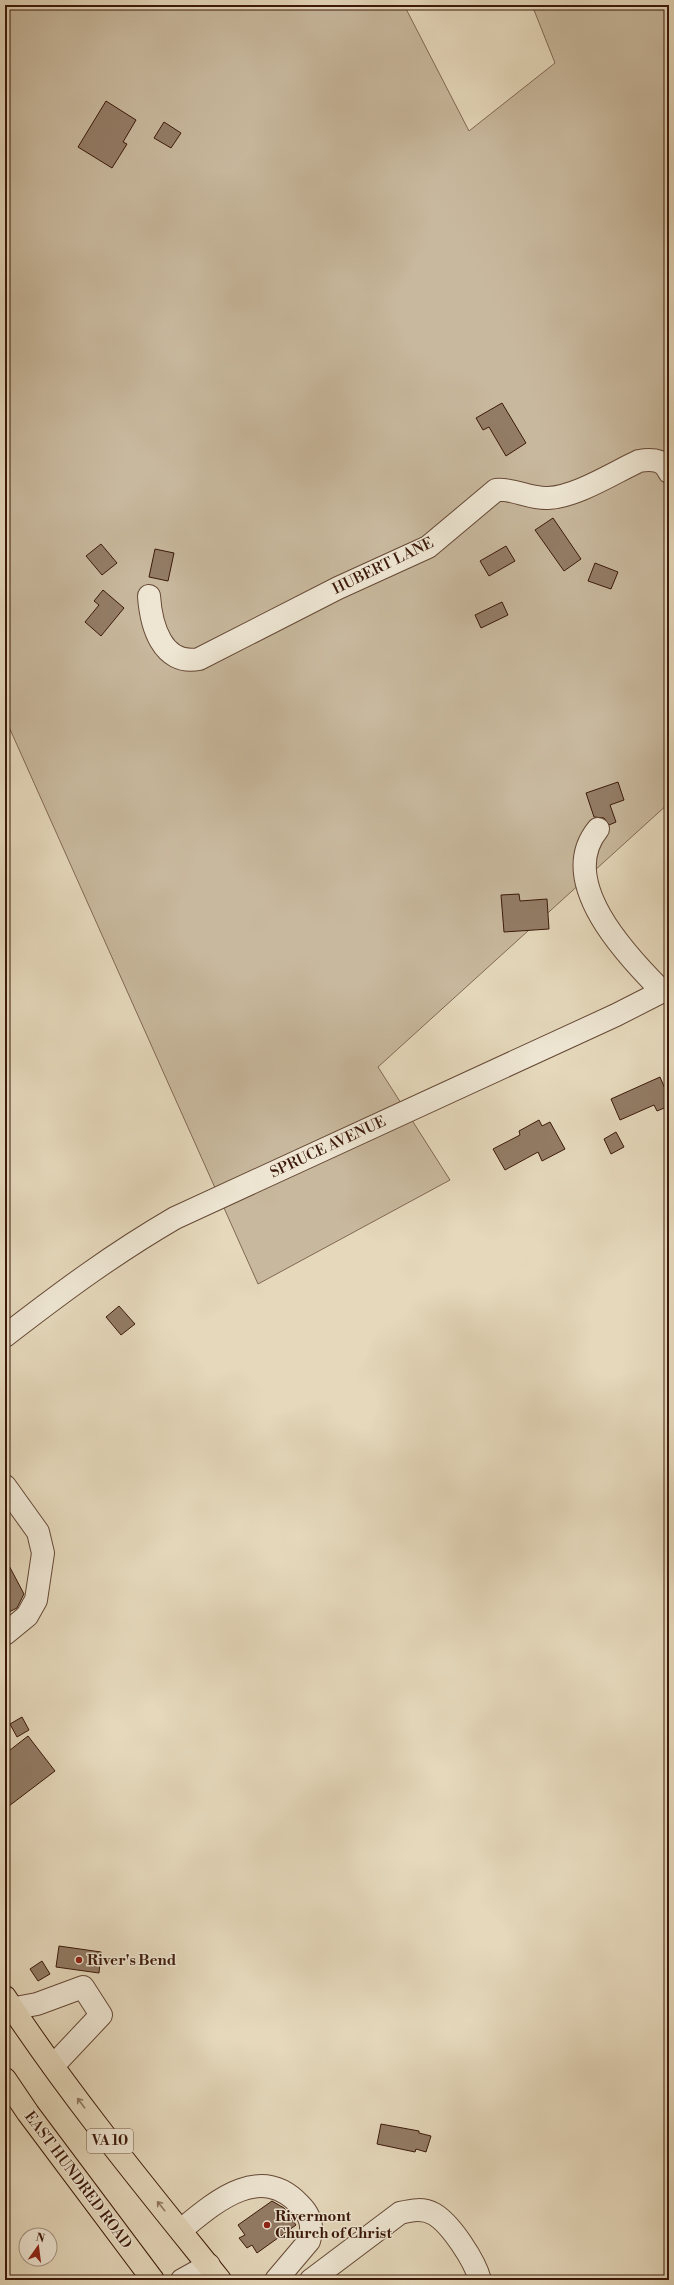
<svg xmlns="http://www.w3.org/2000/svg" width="674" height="2285" font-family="'Libre Bodoni',serif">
<rect width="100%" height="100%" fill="#e5d8bb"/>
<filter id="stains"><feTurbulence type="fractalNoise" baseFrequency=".005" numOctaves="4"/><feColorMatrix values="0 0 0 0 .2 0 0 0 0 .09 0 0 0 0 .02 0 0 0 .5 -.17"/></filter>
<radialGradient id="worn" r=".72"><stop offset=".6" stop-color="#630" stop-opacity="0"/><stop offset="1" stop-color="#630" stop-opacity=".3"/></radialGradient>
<path fill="#c8b89d" stroke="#826853" d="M 5,5 L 404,5 L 469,131 L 555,63 L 532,5 L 669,5 L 669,803 L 378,1067 L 450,1180 L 258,1284 L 5,718 Z"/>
<path fill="#937c66" stroke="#3b1909" d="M 106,101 L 136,120 L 123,142 L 127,144 L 112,168 L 78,147 Z
M 164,122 L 181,133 L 171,148 L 154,138 Z
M 502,403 L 526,443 L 506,456 L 489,427 L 483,430 L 476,418 Z
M 553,518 L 581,559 L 564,571 L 535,530 Z
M 101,544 L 117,563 L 102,575 L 86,556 Z
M 506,546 L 515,561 L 489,576 L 480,561 Z
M 155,549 L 174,553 L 168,581 L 149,577 Z
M 595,563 L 618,572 L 611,589 L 588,581 Z
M 103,590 L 124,608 L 101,636 L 85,622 L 99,605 L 94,601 Z
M 502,602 L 508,615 L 481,628 L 475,615 Z
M 618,782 L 624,800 L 610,805 L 616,822 L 609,825 L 604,818 L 594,817 L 586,793 Z
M 519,894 L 520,901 L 547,899 L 549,929 L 504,932 L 501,895 Z
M 660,1077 L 669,1098 L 669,1106 L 657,1111 L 654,1105 L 620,1120 L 611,1099 Z
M 539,1120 L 542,1126 L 550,1122 L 565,1149 L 542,1161 L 538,1152 L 505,1170 L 493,1149 L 520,1135 L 519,1131 Z
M 616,1132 L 624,1147 L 611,1154 L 604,1139 Z
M 119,1306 L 135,1324 L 121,1335 L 106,1317 Z
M 5,1558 L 24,1594 L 17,1608 L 5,1614 Z
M 22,1717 L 29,1730 L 17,1737 L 10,1724 Z
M 28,1736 L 55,1771 L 5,1809 L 5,1754 Z
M 59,1946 L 101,1952 L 99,1973 L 56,1967 Z
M 42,1961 L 50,1974 L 38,1981 L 30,1969 Z
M 381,2124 L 419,2131 L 419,2133 L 431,2136 L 426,2152 L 416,2149 L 415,2152 L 377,2144 Z
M 272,2201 L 284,2208 L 296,2225 L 257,2253 L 252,2245 L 247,2248 L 239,2238 L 245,2235 L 238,2225 Z"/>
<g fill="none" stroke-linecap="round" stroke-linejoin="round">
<defs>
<path id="minor" d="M 149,596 C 151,625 162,666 199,659 L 338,588 L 428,547 L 496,490 C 513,488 530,499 548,498 C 576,497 613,473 639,461 C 651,459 664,459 669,472
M 598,829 C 555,881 627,956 662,991
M 5,1336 C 62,1292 113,1254 175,1218 L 616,1015 L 669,988
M 5,1486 L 38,1532 L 43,1553 L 36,1600 L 27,1616 L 5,1634
M 5,2010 L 37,2004 L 83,1987 L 101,2015 L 53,2066
M 181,2230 C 215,2202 260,2162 300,2205 C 310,2215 314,2226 309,2241 L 276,2280
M 182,2280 L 209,2265
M 311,2280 L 400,2213 C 412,2210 423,2208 434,2214 C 451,2224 475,2261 480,2280"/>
<path id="highway" d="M 5,1997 C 70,2096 146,2188 220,2280
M 5,2079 L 28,2113 L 153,2280"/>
</defs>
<use href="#minor" stroke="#664936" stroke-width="24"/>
<use href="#highway" stroke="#3b1909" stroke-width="24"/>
<use href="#minor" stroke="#eee6d3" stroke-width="22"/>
<use href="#highway" stroke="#e5d8bb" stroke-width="22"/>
</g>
<defs><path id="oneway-shaft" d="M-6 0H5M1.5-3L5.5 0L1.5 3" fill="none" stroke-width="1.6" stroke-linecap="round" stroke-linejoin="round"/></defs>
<g stroke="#907862">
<use href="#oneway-shaft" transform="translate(81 2103) rotate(-127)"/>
<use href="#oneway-shaft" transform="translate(161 2206) rotate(-129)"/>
</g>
<g fill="#8f2418" stroke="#eee6d3" stroke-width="1.5">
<circle cx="79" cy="1960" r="4"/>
<circle cx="267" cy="2225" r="4"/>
</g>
<g text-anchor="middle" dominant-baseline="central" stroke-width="3" stroke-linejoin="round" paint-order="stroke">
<rect fill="#eee6d3" stroke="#715646" stroke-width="1" x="87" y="2129" width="46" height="24" rx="3"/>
<g font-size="14" font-weight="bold" fill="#3b1909">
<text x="110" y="2141">VA 10</text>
</g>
<g font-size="15" fill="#3b1909" stroke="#eee6d3">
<text transform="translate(383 566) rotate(-26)">HUBERT LANE</text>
<text transform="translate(328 1147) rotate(-25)">SPRUCE AVENUE</text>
<text transform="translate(78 2180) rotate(53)">EAST HUNDRED ROAD</text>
</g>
<g font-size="15" font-weight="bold" fill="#3b1909" stroke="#eee6d3" text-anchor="start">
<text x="87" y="1960">River's Bend</text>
<text x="275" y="2216">Rivermont<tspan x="275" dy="17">Church of Christ</tspan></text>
</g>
</g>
<rect width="674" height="2285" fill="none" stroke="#e5d8bb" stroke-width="20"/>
<rect x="6" y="6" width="662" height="2273" fill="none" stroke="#3b1909" stroke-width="2"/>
<rect x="10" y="10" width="654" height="2265" fill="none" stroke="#3b1909"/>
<g transform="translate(38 2247) rotate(14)"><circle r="19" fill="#eee6d3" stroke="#a69482"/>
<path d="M0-3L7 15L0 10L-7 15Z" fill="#8f2418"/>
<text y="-6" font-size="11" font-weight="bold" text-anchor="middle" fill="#3b1909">N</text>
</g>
<rect width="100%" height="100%" filter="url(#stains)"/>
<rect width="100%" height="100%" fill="url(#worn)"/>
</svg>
